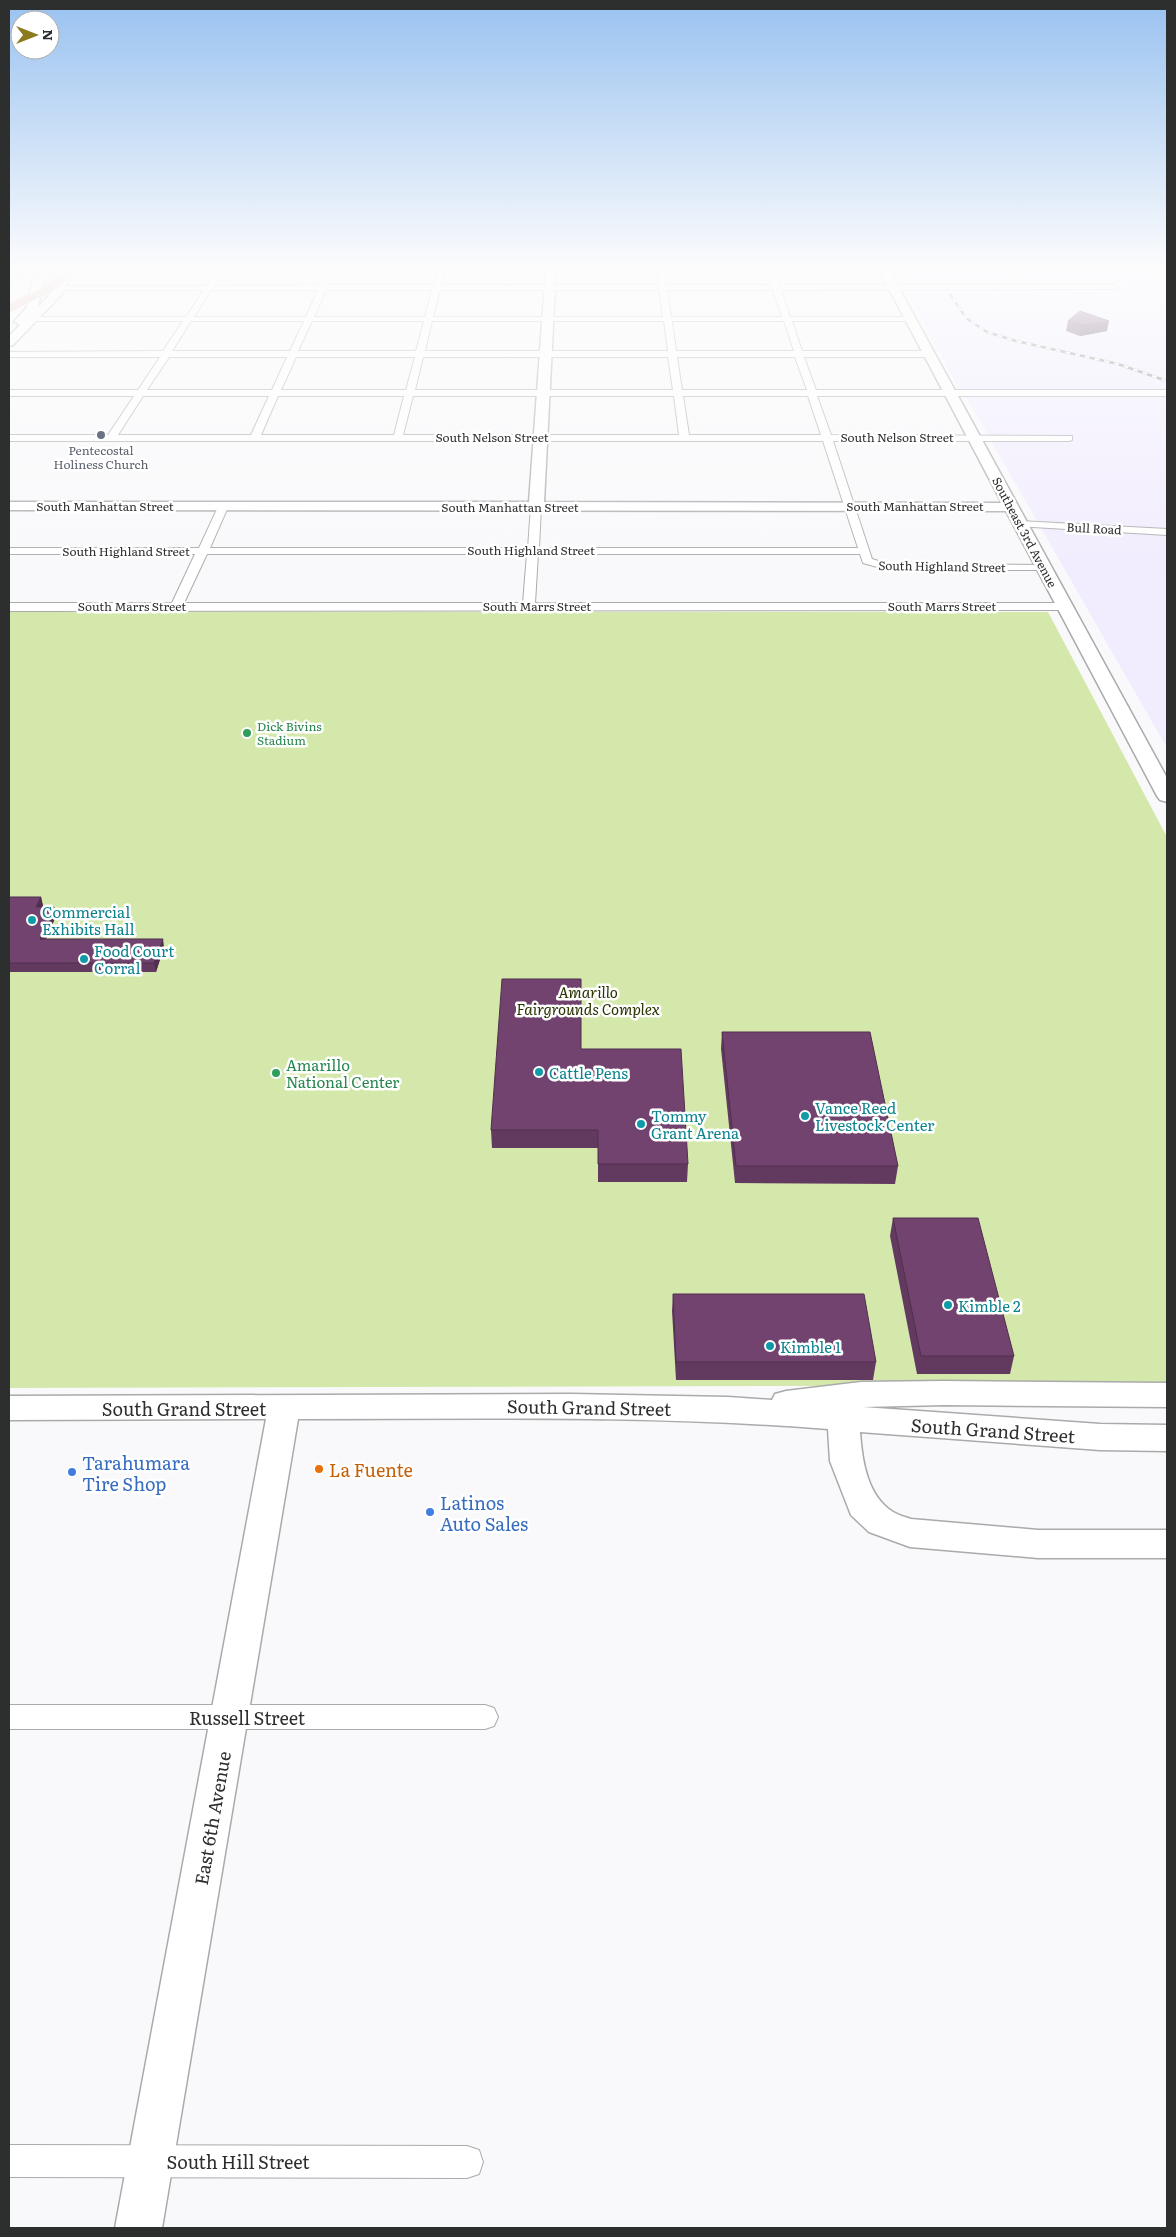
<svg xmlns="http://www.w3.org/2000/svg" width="1176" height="2237" font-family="Literata,serif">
<rect width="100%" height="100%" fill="#f9f9fb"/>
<path fill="#f1ecfe" d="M 894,268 L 1167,268 L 1167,389 L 959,389 L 905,290 L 1130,291 L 1123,284 L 911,285 L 902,282 Z
M 1167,396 L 1167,748 L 966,397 Z"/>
<path fill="#d5e8ac" d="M 9,269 L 41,269 L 9,288 Z
M 9,612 L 1048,612 L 1167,837 L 1167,1385 L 9,1388 Z"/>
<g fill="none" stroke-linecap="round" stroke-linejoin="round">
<defs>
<path id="street" d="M 218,268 L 225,268 L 214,286 L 320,285 L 328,268 L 335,268 L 328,285 L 434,285 L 438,268 L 446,268 L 441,285 L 659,285 L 656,268 L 664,268 L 666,285 L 772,285 L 766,268 L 774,268 L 780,285 L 1114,285 L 1118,287 L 1117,289 L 781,290 L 790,317 L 911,317 L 915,319 L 911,321 L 792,321 L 802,351 L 929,351 L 933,354 L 929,357 L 804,357 L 816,390 L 1167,390 L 1167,396 L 817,396 L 831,435 L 1072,436 L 1072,440 L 1069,441 L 833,441 L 872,559 L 888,564 L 1045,565 L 1051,568 L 1049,570 L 888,570 L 863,563 L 860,554 L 538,554 L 535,603 L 1069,603 L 1069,609 L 1065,610 L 9,611 L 9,603 L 172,603 L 195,554 L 9,554 L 9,548 L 199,548 L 218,507 L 223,504 L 228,507 L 210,548 L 528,548 L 531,506 L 536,503 L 541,506 L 539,548 L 858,548 L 823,441 L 9,441 L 9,435 L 108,435 L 134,396 L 9,396 L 9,390 L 138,390 L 160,357 L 9,357 L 9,352 L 163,351 L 183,321 L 20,321 L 20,317 L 186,317 L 204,290 L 62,290 L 58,288 L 62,286 L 207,286 ZM 211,290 L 318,290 L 306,317 L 194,317 ZM 326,290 L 432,290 L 425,317 L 314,317 ZM 440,290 L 659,290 L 663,317 L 433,317 ZM 667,290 L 773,290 L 782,317 L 671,317 ZM 191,321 L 304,321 L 290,351 L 172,351 ZM 312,321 L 424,321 L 416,351 L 298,351 ZM 432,321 L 664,321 L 668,351 L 425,351 ZM 672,321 L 784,321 L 794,351 L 676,351 ZM 169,357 L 287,357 L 272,390 L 147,390 ZM 296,357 L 415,357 L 406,390 L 281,390 ZM 423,357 L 668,357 L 673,390 L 415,390 ZM 677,357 L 795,357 L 807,390 L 682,390 ZM 143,396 L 269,396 L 251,435 L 118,435 ZM 278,396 L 404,396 L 394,435 L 261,435 ZM 413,396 L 674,396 L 679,435 L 403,435 ZM 683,396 L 808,396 L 821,435 L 689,435 ZM 207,554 L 527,554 L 523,603 L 184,603 Z
M 1020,521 L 1167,529 L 1167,535 L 1016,526 L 1016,522 Z
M 9,1705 L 485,1705 L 494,1708 L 498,1717 L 494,1726 L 485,1729 L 9,1729 Z
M 9,2145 L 467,2146 L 479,2150 L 483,2162 L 479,2174 L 467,2178 L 9,2177 Z"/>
<path id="secondary" d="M 46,268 L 57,268 L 42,284 L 38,307 L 53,291 L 60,278 L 68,278 L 69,280 L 62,294 L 13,345 L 9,346 L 9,336 L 20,325 L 14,322 L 27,307 L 32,283 Z
M 546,268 L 556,268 L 544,502 L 1002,503 L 878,268 L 888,268 L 1167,778 L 1167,802 L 1160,800 L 1157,796 L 1006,511 L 9,510 L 9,502 L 529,502 Z
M 944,1381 L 1167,1383 L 1167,1407 L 944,1405 L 863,1407 L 1100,1424 L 1167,1425 L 1167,1451 L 1100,1450 L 860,1432 C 862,1460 867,1496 893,1512 C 898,1515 905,1517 911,1519 L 1038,1530 L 1167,1530 L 1167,1558 L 1038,1558 L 910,1547 L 869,1532 L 851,1515 L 830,1461 L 828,1429 C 651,1415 475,1419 298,1419 L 162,2228 L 115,2228 L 266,1419 L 9,1420 L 9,1396 L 571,1394 L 728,1397 L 772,1400 L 775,1394 L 786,1391 L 861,1382 Z"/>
<path id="primary" d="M 68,268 L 80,268 L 56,289 L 9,312 L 9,305 L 49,284 Z"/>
</defs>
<use href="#street" stroke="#aaaaac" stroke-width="2"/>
<use href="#secondary" stroke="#aaaaac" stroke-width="3"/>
<use href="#primary" stroke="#d5d5d5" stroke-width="2"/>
<use href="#street" fill="#fff" fill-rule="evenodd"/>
<use href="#secondary" fill="#fff" fill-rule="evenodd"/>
<use href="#primary" fill="#dfac97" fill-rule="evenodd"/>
<defs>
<path id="rail" d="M 947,290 L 966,318 L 987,332 L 1016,341 L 1118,364 L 1167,381"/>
</defs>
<use href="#rail" stroke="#818283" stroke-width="2.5"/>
<use href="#rail" stroke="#fff" stroke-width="2" stroke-dasharray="5" stroke-linecap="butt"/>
</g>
<path fill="#633a5f" d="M 1068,321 L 1107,331 L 1080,336 L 1066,331 Z
M 9,897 L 41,897 L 43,906 L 42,907 L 56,916 L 46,939 L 164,947 L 156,972 L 9,972 Z
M 722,1032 L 898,1166 L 895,1184 L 735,1183 L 721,1049 Z
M 581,1049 L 688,1164 L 687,1182 L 598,1182 L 598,1148 L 492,1148 L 491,1130 Z
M 893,1218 L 1014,1356 L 1010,1374 L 917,1374 L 890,1236 Z
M 673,1294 L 876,1362 L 873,1380 L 676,1380 L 672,1311 Z"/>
<path fill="#502f4e" d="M 1109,321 L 1107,331 L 1080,336 L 1082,325 Z
M 41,897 L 43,906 L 39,916 L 36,907 Z
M 54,907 L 56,916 L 42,947 L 40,939 Z
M 163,939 L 164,947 L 156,972 L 154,963 Z"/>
<path fill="#73436f" stroke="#502f4e" d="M 1080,311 L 1109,321 L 1082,325 L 1068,321 Z
M 9,897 L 41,897 L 36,907 L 54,907 L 40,939 L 163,939 L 154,963 L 9,963 Z
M 502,979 L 581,979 L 581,1049 L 681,1049 L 688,1164 L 598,1164 L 598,1130 L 491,1130 Z
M 722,1032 L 870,1032 L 898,1166 L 736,1166 Z
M 893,1218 L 978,1218 L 1014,1356 L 921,1356 Z
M 673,1294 L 864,1294 L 876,1362 L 676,1362 Z"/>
<linearGradient id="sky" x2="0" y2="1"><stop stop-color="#99c2f0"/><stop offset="0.46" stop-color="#fcfcfd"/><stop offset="1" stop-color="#fcfcfd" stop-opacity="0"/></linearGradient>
<rect width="1176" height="582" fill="url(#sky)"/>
<circle fill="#6b7280" stroke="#fff" stroke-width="2" cx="101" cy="435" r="5"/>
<g fill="#2e9e5b" stroke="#fff" stroke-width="2">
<circle cx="247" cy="733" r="5"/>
<circle cx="276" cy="1073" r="5"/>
</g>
<g fill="#0f9aa8" stroke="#fff" stroke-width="2">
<circle cx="32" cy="920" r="5"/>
<circle cx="84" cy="959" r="5"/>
<circle cx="539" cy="1072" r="5"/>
<circle cx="805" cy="1116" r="5"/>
<circle cx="641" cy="1124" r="5"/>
<circle cx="948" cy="1305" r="5"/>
<circle cx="770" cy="1346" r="5"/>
</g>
<circle fill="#e8710a" stroke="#fff" stroke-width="2" cx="319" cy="1469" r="5"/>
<g fill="#3f7fe0" stroke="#fff" stroke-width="2">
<circle cx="72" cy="1472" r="5"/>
<circle cx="430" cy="1512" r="5"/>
</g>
<g text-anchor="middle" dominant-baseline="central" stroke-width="5" stroke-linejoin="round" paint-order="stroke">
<g font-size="12" fill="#2d2e2e" stroke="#fff">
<text x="492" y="437">South Nelson Street</text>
<text x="897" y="437">South Nelson Street</text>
<text x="105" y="506">South Manhattan Street</text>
<text x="915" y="506">South Manhattan Street</text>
<text x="510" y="507">South Manhattan Street</text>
<text transform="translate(1094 528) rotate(3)">Bull Road</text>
<text transform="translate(1025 532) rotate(62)">Southeast 3rd Avenue</text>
<text x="531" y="550">South Highland Street</text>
<text x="126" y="551">South Highland Street</text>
<text transform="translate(942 566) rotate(1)">South Highland Street</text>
<text x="132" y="606">South Marrs Street</text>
<text x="537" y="606">South Marrs Street</text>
<text x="942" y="606">South Marrs Street</text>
</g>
<g font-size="12" fill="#5b616d" stroke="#fff">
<text x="101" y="450">Pentecostal<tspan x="101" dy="14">Holiness Church</tspan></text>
</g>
<g font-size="12" fill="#27864d" stroke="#fff" text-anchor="start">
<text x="257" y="726">Dick Bivins<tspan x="257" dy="14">Stadium</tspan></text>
</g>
<g font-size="15" fill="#0d838f" stroke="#fff" text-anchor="start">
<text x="42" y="911">Commercial<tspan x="42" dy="17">Exhibits Hall</tspan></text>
<text x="94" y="950">Food Court<tspan x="94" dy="17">Corral</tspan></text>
<text x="549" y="1072">Cattle Pens</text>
<text x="815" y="1107">Vance Reed<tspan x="815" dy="17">Livestock Center</tspan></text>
<text x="651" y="1115">Tommy<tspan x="651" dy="17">Grant Arena</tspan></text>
<text x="958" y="1305">Kimble 2</text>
<text x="780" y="1346">Kimble 1</text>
</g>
<g font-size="15" font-style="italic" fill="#293401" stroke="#fff">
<text x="588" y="991">Amarillo<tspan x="588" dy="17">Fairgrounds Complex</tspan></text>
</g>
<g font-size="15" fill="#27864d" stroke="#fff" text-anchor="start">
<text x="286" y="1064">Amarillo<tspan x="286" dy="17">National Center</tspan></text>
</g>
<g font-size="18" fill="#2d2e2e" stroke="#fff">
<text transform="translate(589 1407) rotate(1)">South Grand Street</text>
<text x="184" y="1408">South Grand Street</text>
<text transform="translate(993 1430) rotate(4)">South Grand Street</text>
<text x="247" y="1717">Russell Street</text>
<text transform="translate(212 1818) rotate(-80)">East 6th Avenue</text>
<text x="238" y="2161">South Hill Street</text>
</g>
<g font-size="18" fill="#366cbe" stroke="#fff" text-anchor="start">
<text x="82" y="1462">Tarahumara<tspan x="82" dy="21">Tire Shop</tspan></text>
<text x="440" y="1502">Latinos<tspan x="440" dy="21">Auto Sales</tspan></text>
</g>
<g font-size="18" fill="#c56008" stroke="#fff" text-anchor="start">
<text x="329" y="1469">La Fuente</text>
</g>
</g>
<rect width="1176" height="2237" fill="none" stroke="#2d2e2e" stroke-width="20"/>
<g transform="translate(35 35) rotate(90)"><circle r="24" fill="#ffffff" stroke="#ababab"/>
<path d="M0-4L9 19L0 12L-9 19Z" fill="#8d791e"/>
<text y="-8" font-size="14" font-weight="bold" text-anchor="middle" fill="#2d2e2e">N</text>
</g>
</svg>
